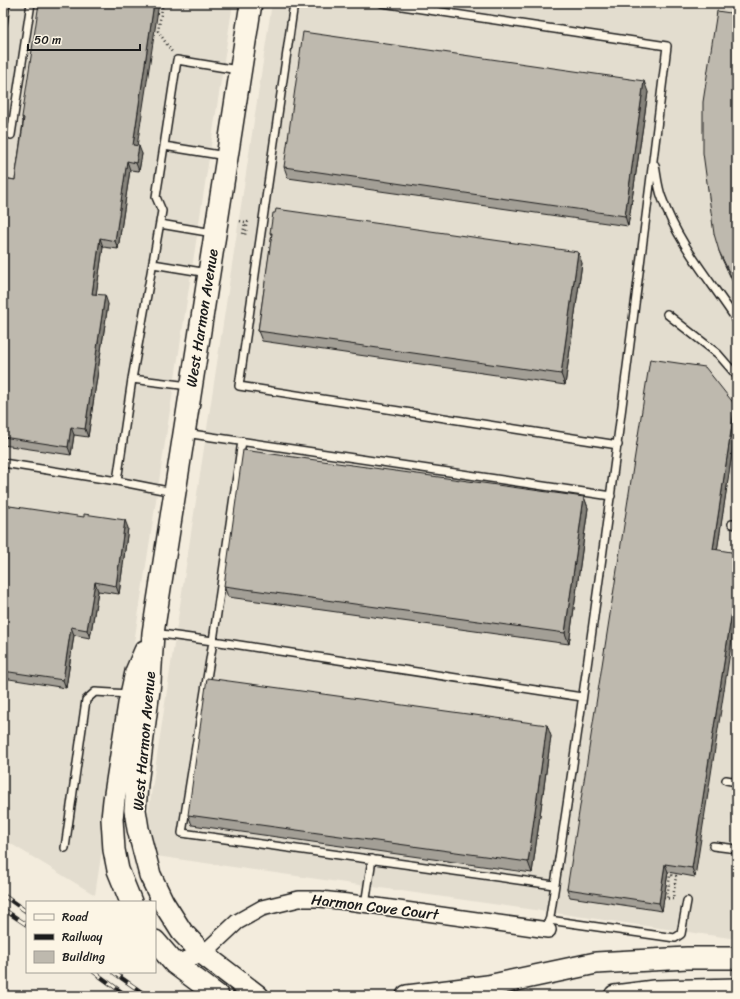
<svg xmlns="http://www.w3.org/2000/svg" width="740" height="999" font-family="Sriracha,sans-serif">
<rect width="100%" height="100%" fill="#f3ecdd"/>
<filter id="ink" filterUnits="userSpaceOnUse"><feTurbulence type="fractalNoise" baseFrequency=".025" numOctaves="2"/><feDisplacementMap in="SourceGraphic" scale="8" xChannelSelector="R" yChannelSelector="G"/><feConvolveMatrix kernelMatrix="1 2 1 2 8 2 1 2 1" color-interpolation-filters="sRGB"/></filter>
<g filter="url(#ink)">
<path fill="#e3ddcf" d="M 3,3 L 233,3 L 95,895 L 3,839 Z
M 272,3 L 737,3 L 737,939 L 142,854 Z"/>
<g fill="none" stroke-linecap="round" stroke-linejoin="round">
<defs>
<path id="service" d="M 294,3 L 239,386 L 618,445
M 382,3 L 667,46 C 631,341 594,636 548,930
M 3,24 L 6,3
M 11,135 L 31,3
M 226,156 L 164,146 L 177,60 L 238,70
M 655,165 C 657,176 658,188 662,198 C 678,244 711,281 737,321
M 160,224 L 213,233
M 153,264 L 208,273
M 667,314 L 718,354 L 737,376
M 132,379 L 189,386
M 185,433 L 611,496
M 3,463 L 117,481 L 132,379 L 162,211 L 156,197 L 164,146
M 117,481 L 173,492
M 732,524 L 737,525
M 154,633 L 213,641 L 242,441
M 726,780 L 737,782
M 713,846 L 737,849
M 65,848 L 86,700 L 95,692 L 129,694
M 554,885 L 182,833 L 213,641 L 582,697
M 365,905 L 372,859
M 549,920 L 675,938 L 681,934 L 687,901"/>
<path id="minor" d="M 174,963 L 203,954 L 237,922 L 262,908 L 299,899 L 320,899 L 348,902 L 548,930"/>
<path id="secondary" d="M 251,3 L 153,633 L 150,682 L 137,784 L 135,810 L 138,829 L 150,875 L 163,902 L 182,932 L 203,954 L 258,996
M 131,902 L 118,870 L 114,850 L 112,819 L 114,800 L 129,704 L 136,672 L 145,651
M 155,941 L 174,963 L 218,996
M 407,996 L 488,986 L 596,963 L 687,958 L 737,958
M 615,996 L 654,991 L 737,989"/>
</defs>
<use href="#service" stroke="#1c1c1c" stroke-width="10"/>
<use href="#minor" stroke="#1c1c1c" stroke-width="18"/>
<use href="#secondary" stroke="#1c1c1c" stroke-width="24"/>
<path stroke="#1c1c1c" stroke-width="2.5" stroke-dasharray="1 3" stroke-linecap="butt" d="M 163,3 L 158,31 L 172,52
M 240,221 L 245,222 L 243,234 L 245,235 L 248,222 L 249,222
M 664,898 L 673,899 L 676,876 L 670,875 L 667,898"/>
<use href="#service" stroke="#fcf5e5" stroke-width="7"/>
<use href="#minor" stroke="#fcf5e5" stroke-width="15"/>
<use href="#secondary" stroke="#fcf5e5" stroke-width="21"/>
<defs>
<path id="rail" d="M 3,895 L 27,912
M 3,909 L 27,925
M 94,972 L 127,996
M 113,972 L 147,996"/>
</defs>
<use href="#rail" stroke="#1c1c1c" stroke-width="4.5"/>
<use href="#rail" stroke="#fcf5e5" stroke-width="3" stroke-dasharray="9" stroke-linecap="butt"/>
</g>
<path fill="#a39f96" stroke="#1c1c1c" d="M 737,14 L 737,291 L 722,259 L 719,251 Z
M 648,92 L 628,226 L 288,178 L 284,167 Z
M 22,117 L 137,146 L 142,154 L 139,171 L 130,170 L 118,249 L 103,247 L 96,294 L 108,304 L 88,437 L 74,435 L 71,455 L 3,445 L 3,178 L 15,180 L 23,122 Z
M 270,233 L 582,263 L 565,385 L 262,341 L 258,331 L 272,236 Z
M 737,411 L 737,421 L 717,550 L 695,877 L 668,872 L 662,911 L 570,897 L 567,889 Z
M 584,497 L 588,508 L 569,644 L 228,597 L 224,586 Z
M 3,505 L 128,528 L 119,594 L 98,591 L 90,638 L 74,635 L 66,688 L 3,678 Z
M 551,736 L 532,873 L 192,825 L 188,815 Z"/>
<path fill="#85827a" stroke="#1c1c1c" d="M 154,3 L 159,3 L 136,153 L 133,145 Z
M 644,81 L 648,92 L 628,226 L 625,216 Z
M 139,146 L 142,154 L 139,171 L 136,163 Z
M 127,161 L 130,170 L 118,249 L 115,241 Z
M 100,238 L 103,247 L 95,302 L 92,294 Z
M 578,252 L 582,263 L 565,385 L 561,374 Z
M 105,295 L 108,304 L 88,437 L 85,429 Z
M 735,405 L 737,411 L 737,421 L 716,558 L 713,549 Z
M 71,427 L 74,435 L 71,455 L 68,447 Z
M 584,497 L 588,508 L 569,644 L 565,633 Z
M 125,520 L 128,528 L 119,594 L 116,586 Z
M 737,579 L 737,607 L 695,877 L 692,868 Z
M 95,582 L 98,591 L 90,638 L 87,630 Z
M 71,627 L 74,635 L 66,688 L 63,680 Z
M 547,725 L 551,736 L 532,873 L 528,862 Z
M 665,864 L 668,872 L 662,911 L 659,903 Z"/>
<path fill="#beb9ae" stroke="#1c1c1c" d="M 39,3 L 154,3 L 133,145 L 139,146 L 136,163 L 127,161 L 115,241 L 100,238 L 92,294 L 105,295 L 85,429 L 71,427 L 68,447 L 3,437 L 3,178 L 15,180 L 24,118 L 22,117 Z
M 717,11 L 737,14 L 737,289 L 719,251 L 714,234 L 703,153 L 703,102 Z
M 303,32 L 644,81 L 625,216 L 284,167 Z
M 276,209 L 578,252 L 561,374 L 258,331 L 272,233 L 270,233 L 273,213 L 275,213 Z
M 650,359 L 705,367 L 735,405 L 713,549 L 737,553 L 737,579 L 692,868 L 665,864 L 659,903 L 567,889 Z
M 243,450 L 584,497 L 565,633 L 224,586 Z
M 3,505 L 84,517 L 84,514 L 125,520 L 116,586 L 95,582 L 87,630 L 71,627 L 63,680 L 3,671 Z
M 207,678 L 547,725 L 528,862 L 188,815 Z"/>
</g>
<g text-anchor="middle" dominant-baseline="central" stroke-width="3" stroke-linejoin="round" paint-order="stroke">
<g font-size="15" fill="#1c1c1c" stroke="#fcf5e5">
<text transform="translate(202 318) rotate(-81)">West Harmon Avenue</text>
<text transform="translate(144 741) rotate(-85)">West Harmon Avenue</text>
<text transform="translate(375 907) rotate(7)">Harmon Cove Court</text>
</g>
</g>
<rect width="740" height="999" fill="none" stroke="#fcf5e5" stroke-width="16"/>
<rect x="8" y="8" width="724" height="983" fill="none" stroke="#1c1c1c" stroke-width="1.5" filter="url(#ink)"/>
<rect x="26" y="901" width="130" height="72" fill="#fcf5e5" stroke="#a29e95"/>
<rect x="34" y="914" width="20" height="6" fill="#fcf5e5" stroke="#a29e95"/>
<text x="62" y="921" font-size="12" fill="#1c1c1c">Road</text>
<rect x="34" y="934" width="20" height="6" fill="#1c1c1c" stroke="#a29e95"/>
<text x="62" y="941" font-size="12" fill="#1c1c1c">Railway</text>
<rect x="34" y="951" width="20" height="12" fill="#beb9ae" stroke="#a29e95"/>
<text x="62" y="961" font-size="12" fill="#1c1c1c">Building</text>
<path d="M28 44v6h112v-6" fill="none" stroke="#1c1c1c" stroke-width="2"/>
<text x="34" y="44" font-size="12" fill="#1c1c1c" stroke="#fcf5e5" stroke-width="3" paint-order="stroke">50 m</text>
</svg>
